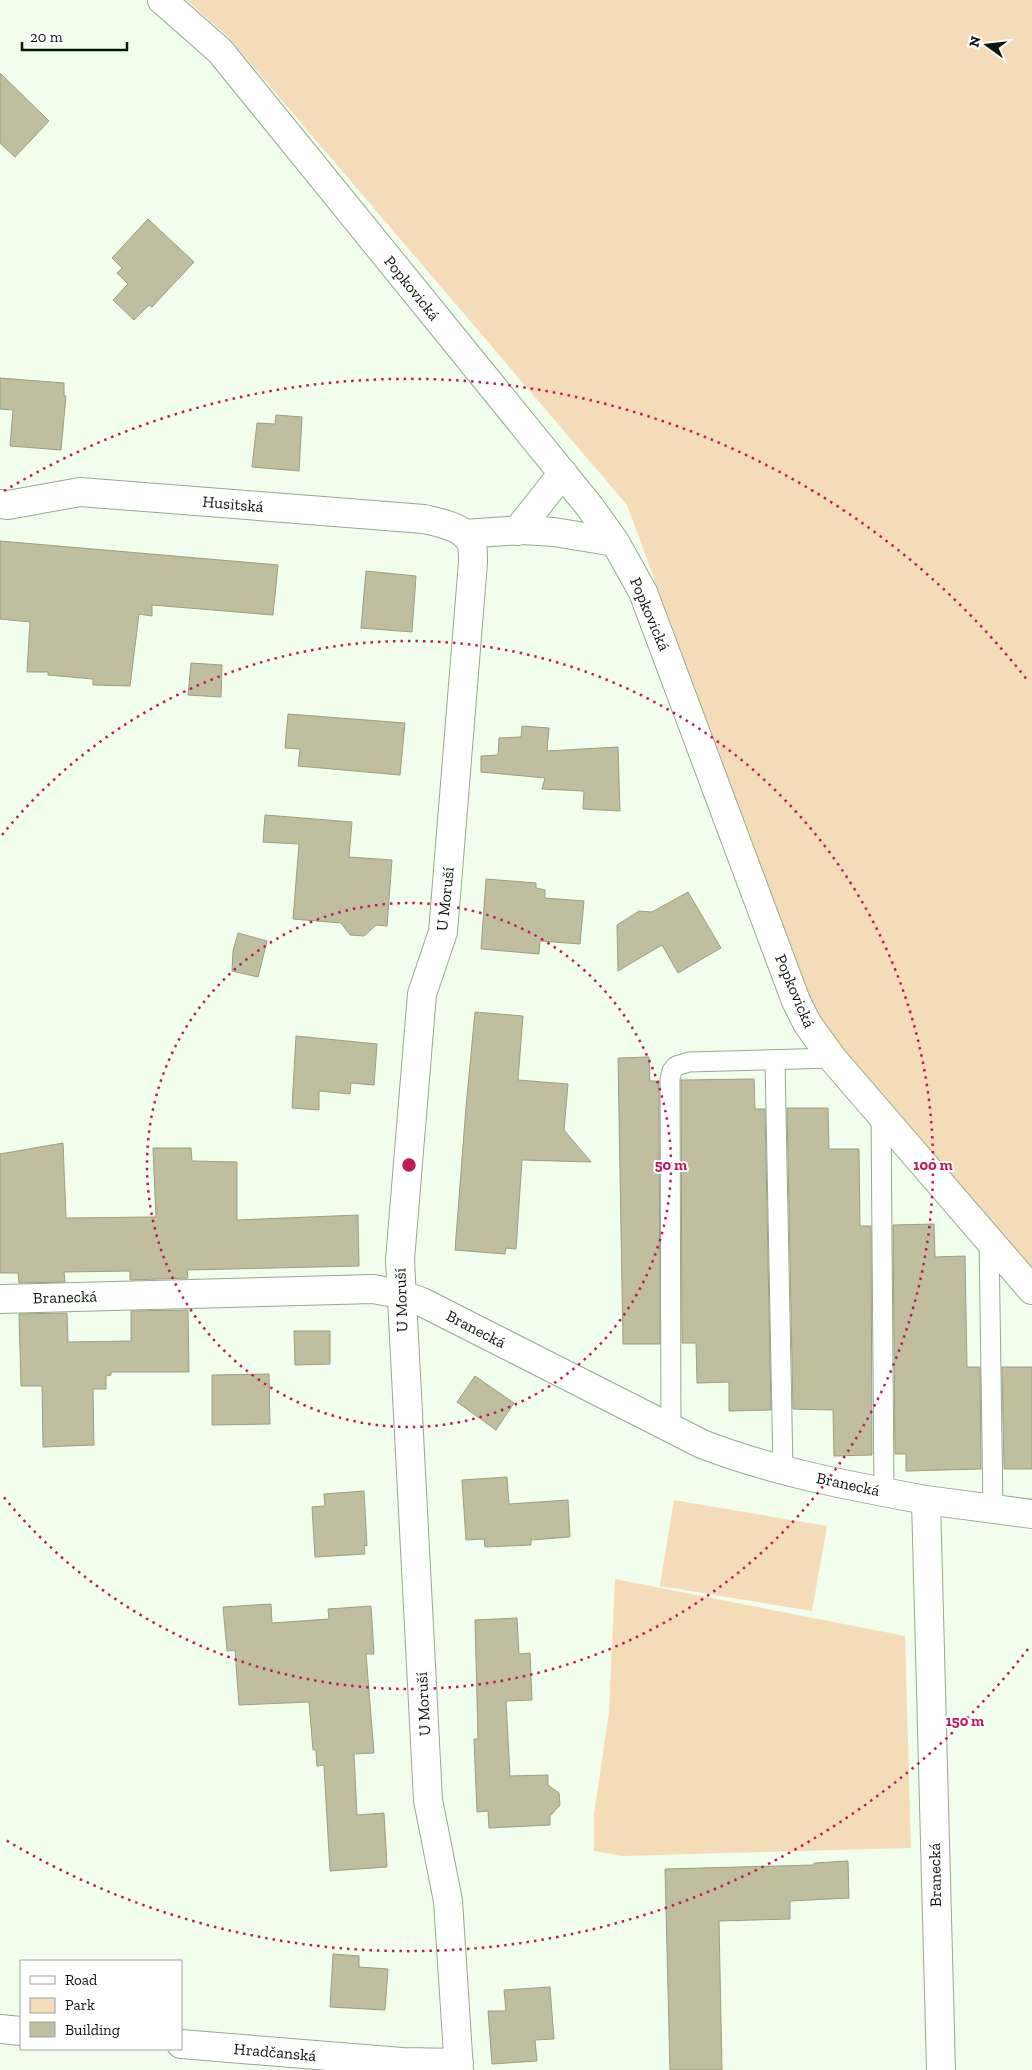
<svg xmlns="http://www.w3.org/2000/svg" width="1032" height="2070" font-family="'Zilla Slab',serif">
<rect width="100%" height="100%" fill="#f1feed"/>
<path fill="#f4dcb9" d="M 186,0 L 1032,0 L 1032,1277 L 826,1044 L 627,505 L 227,36 Z
M 674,1500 L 827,1526 L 812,1611 L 660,1586 Z
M 615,1579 L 905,1636 L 911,1848 L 622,1856 L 594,1851 L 594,1814 L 609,1712 Z"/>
<path fill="#bfbf9f" stroke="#9e9e7f" d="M 0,73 L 49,121 L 15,157 L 0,143 Z
M 148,219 L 194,262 L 152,307 L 149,305 L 134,320 L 113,300 L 128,284 L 117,273 L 122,268 L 112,258 Z
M 0,378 L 64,383 L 64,396 L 66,396 L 61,450 L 10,446 L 13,410 L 0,409 Z
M 276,415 L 302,417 L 299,471 L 252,467 L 257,423 L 275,424 Z
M 0,541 L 278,565 L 273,615 L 152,605 L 152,616 L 139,614 L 130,686 L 93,685 L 93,679 L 48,675 L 48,672 L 27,672 L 30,622 L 0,619 Z
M 366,571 L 416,576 L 412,632 L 361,628 Z
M 191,663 L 222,665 L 221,697 L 188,695 Z
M 288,714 L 405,723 L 400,775 L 298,766 L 300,749 L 285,748 Z
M 522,726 L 549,728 L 547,751 L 618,747 L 620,811 L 583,809 L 584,791 L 542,789 L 545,778 L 481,772 L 481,756 L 498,755 L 499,738 L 521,737 Z
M 265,815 L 352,822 L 349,857 L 392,860 L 387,926 L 376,925 L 364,936 L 350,935 L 341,923 L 293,919 L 299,844 L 263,842 Z
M 486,879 L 536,883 L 536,888 L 545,890 L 545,898 L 584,901 L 580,944 L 540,941 L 539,954 L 481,949 Z
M 688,892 L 721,948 L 678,973 L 662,945 L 618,971 L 617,925 L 639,911 L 652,912 Z
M 238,933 L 267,941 L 258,977 L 232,971 L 233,951 Z
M 475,1012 L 523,1016 L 518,1080 L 568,1084 L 564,1130 L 591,1162 L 522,1160 L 516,1249 L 506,1248 L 505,1254 L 455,1250 L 466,1107 Z
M 296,1036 L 377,1044 L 374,1085 L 351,1083 L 350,1094 L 319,1091 L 319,1110 L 292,1108 Z
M 649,1057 L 650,1081 L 659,1081 L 660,1344 L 623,1344 L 618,1058 Z
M 754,1079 L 755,1109 L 765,1109 L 771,1410 L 729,1411 L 729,1382 L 697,1383 L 696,1343 L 682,1343 L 681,1080 Z
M 787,1108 L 828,1108 L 829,1149 L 859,1149 L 860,1226 L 871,1226 L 872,1455 L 834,1456 L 833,1410 L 793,1409 Z
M 63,1143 L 66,1218 L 156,1217 L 153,1148 L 191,1148 L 192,1161 L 237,1162 L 237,1220 L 358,1215 L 359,1266 L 187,1270 L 188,1278 L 130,1280 L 130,1271 L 64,1272 L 65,1282 L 19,1283 L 18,1273 L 0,1273 L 0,1154 Z
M 934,1224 L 935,1257 L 965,1256 L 967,1367 L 980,1367 L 981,1469 L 906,1471 L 906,1454 L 895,1454 L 893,1225 Z
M 188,1310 L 189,1372 L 111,1372 L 111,1375 L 106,1376 L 106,1389 L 93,1389 L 94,1445 L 43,1447 L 42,1386 L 21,1386 L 19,1314 L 67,1313 L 68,1342 L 131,1341 L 131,1311 Z
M 294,1331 L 330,1331 L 330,1364 L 295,1365 Z
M 1002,1367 L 1032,1367 L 1032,1469 L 1004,1469 Z
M 269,1374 L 270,1424 L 212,1425 L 212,1375 Z
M 475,1376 L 514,1403 L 496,1430 L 457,1402 Z
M 507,1477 L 509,1504 L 568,1500 L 570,1537 L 531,1540 L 531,1545 L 485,1547 L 484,1539 L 466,1540 L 462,1480 Z
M 364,1491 L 367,1546 L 364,1545 L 365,1554 L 315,1557 L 312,1507 L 325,1506 L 324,1494 Z
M 271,1604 L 272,1623 L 329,1619 L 328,1609 L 371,1606 L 374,1654 L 366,1654 L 374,1753 L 354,1754 L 357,1815 L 384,1813 L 387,1867 L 330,1871 L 324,1765 L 317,1766 L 316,1750 L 313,1750 L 309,1702 L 239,1705 L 235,1650 L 227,1651 L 223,1607 Z
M 517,1618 L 519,1654 L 530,1653 L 532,1700 L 506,1701 L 510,1776 L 548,1775 L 548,1785 L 559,1793 L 560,1805 L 550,1816 L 550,1825 L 489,1828 L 488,1811 L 477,1812 L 474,1739 L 478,1739 L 475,1620 Z
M 848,1861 L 849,1898 L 790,1901 L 790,1919 L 719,1921 L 722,2070 L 670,2070 L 665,1869 L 814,1865 L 814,1863 Z
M 333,1954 L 359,1956 L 359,1967 L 388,1969 L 385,2010 L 330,2007 Z
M 550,1987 L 554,2039 L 535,2040 L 537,2061 L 492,2064 L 488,2011 L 506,2011 L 504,1990 Z"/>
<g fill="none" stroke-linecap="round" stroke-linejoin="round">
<defs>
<path id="lane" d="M 775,1060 L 783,1470
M 881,1113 L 884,1492
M 989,1239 L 993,1509
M 671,1429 L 670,1079 L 672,1071 L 676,1066 L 689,1062 L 832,1058"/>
<path id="street" d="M 162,0 L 220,51 L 590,507 L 615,542 L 643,592 L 796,1001 L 807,1023 L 832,1058 L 1032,1290
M 0,504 L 8,505 L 80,492 L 424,519 C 441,523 466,527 472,545 C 473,550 473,557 473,562 L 443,932 L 422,994 L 400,1260 L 428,1800 L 448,1901 L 459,2070
M 517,531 L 563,473
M 464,534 L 522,530 L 554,532 L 615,542
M 0,1299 L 373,1289 L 400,1294 L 422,1302 L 702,1444 C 774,1472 850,1486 926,1500 L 941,2070
M 926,1500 L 1032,1514
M 0,2029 L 21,2031
M 181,2044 L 402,2062 L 459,2063"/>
</defs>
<use href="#lane" stroke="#94a98e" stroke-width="21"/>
<use href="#street" stroke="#94a98e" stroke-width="30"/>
<use href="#lane" stroke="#fff" stroke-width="19"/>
<use href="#street" stroke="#fff" stroke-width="28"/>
</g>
<g fill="none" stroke="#c2185b" stroke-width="2.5" stroke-dasharray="2.5 5">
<circle cx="409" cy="1165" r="262"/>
<path d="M2 835A524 524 0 1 1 2 1495"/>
<path d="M1028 1649A786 786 0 0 1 4 1839M4 491A786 786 0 0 1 1028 681"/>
</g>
<g text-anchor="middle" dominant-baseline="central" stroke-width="4" stroke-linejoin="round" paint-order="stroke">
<g font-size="16" fill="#0e160c" stroke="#fff">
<text transform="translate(412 288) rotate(51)">Popkovická</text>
<text transform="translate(233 504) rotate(5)">Husitská</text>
<text transform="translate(650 614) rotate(67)">Popkovická</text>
<text transform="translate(445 899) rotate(-84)">U Moruší</text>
<text transform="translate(795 991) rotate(67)">Popkovická</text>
<text transform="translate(65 1297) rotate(-2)">Branecká</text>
<text transform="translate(401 1300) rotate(-92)">U Moruší</text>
<text transform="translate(476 1329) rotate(27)">Branecká</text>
<text transform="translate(848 1484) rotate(12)">Branecká</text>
<text transform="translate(423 1704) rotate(-93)">U Moruší</text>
<text transform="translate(935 1875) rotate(-91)">Branecká</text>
<text transform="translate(275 2052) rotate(5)">Hradčanská</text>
</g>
</g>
<circle cx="409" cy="1165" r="8" fill="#c2185b" stroke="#fff" stroke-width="2.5"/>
<g font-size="15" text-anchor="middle" font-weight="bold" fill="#c2185b" stroke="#fff" stroke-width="4" stroke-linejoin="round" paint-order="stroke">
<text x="671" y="1170">50 m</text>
<text x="933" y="1170">100 m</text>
<text x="965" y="1726">150 m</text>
</g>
<rect x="20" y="1960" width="162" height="90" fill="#ffffff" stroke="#9fa29e"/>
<rect x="30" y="1976" width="25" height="8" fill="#ffffff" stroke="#9fa29e"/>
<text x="65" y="1985" font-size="15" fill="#0e160c">Road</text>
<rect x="30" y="1998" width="25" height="15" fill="#f4dcb9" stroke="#9fa29e"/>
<text x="65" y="2010" font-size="15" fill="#0e160c">Park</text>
<rect x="30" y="2022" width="25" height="15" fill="#bfbf9f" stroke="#9fa29e"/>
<text x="65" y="2035" font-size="15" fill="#0e160c">Building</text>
<g transform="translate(987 45) rotate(285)" stroke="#ffffff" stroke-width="4" paint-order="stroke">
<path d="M0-4L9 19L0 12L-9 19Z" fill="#0e160c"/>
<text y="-8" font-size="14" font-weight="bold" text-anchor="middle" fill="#0e160c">N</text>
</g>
<path d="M22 42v8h105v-8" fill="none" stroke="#0e160c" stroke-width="2.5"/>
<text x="30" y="42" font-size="15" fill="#0e160c" stroke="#ffffff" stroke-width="4" paint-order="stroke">20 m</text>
</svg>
